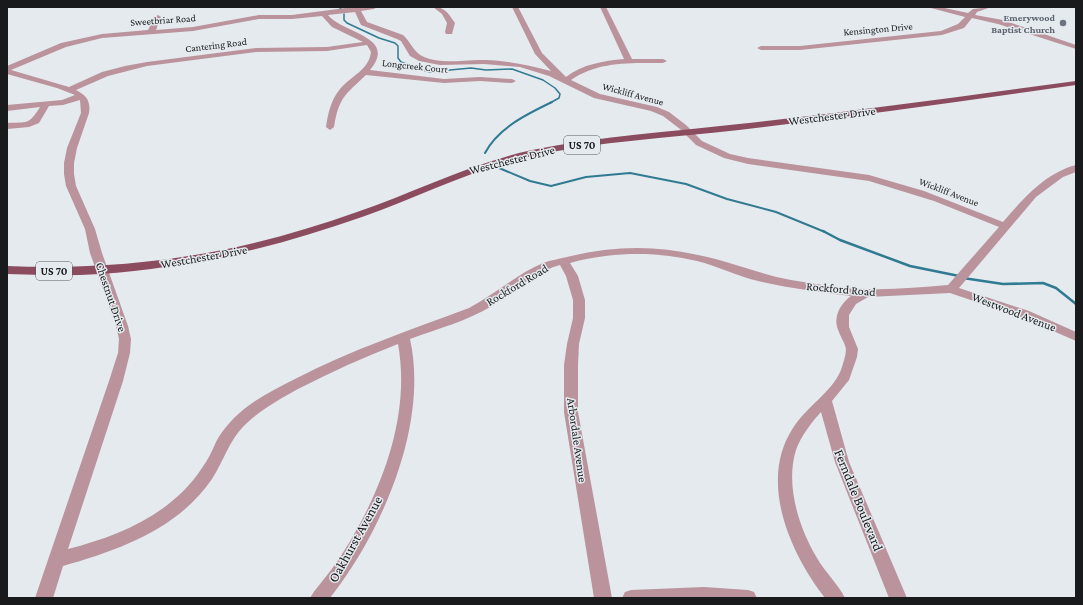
<svg xmlns="http://www.w3.org/2000/svg" width="1083" height="605" font-family="'Crimson Pro',serif">
<rect width="100%" height="100%" fill="#e4eaee"/>
<g fill="none" stroke-linecap="round" stroke-linejoin="round">
<path stroke="#307a92" stroke-width="1.5" d="M 339,7 L 342,10
M 344,14 L 344,20 L 347,23 L 379,38 L 395,43 L 398,46 L 398,58 L 401,62 L 429,72 L 471,68 L 486,70 L 512,69 L 543,80 L 555,88 L 560,94 L 559,98 L 550,103"/>
<path stroke="#307a92" stroke-width="2" d="M 485,153 C 498,128 527,114 552,102
M 499,168 L 530,181 L 551,186 L 586,177 L 630,173 L 686,184 L 727,199 L 776,212 L 825,232"/>
<path stroke="#307a92" stroke-width="2.5" d="M 823,231 L 840,240 L 910,266 L 959,276
M 963,278 L 1003,284 L 1043,283 L 1056,288 L 1076,304"/>
<path fill="#ba939d" fill-rule="evenodd" d="M 353,7 L 377,7 L 374,9 L 361,11 L 367,22 L 403,35 C 411,42 413,52 424,57 C 442,65 465,59 485,60 C 509,61 528,65 551,71 L 535,54 L 512,7 L 518,7 L 542,53 L 566,77 C 583,64 603,61 624,59 L 600,7 L 606,7 L 632,59 L 663,59 L 667,61 L 663,63 C 631,63 598,61 571,80 L 600,94 L 657,107 L 669,112 L 686,125 L 702,141 L 730,154 L 748,158 L 869,175 L 924,191 L 1003,222 C 1023,199 1045,173 1076,165 L 1076,172 L 1063,177 L 1036,197 L 959,288 L 1029,311 L 1076,332 L 1076,341 L 1021,317 L 950,293 L 868,297 L 856,304 L 849,315 L 849,327 L 858,349 L 857,357 L 849,380 L 832,401 L 849,462 L 907,598 L 889,598 L 835,462 L 821,412 C 811,423 801,436 796,450 C 785,485 799,528 817,558 C 825,572 838,584 845,598 L 825,598 C 790,553 758,481 793,428 C 806,407 832,392 841,370 C 843,363 846,356 846,349 C 845,343 841,338 839,332 C 832,318 840,304 851,296 C 820,292 789,288 758,281 C 737,276 717,266 697,261 C 655,251 611,252 570,263 L 578,276 L 585,300 L 585,318 L 579,344 L 578,365 L 578,412 L 612,598 L 594,598 L 564,412 L 564,365 L 567,344 L 573,318 L 573,300 L 566,276 L 560,265 C 534,272 514,292 492,306 C 467,321 437,329 410,339 C 429,424 382,532 330,598 L 310,598 C 315,589 322,582 328,574 C 334,566 339,559 344,551 C 382,491 411,415 398,344 C 364,357 331,372 298,389 C 280,399 262,409 248,422 C 229,439 225,459 212,479 C 178,529 119,550 63,566 L 53,598 L 35,598 L 109,381 L 118,353 L 119,339 L 116,326 L 90,253 L 85,229 L 66,186 L 64,174 L 64,163 L 67,148 L 81,113 L 80,100 L 63,105 L 49,106 L 39,123 L 29,127 L 7,129 L 7,123 C 27,122 29,125 40,107 L 7,111 L 7,105 L 62,100 L 75,95 L 57,88 L 7,74 L 7,66 L 61,43 L 102,34 L 148,30 L 155,17 L 158,15 L 161,17 L 156,30 L 193,27 L 259,15 L 292,15 ZM 355,12 L 361,25 L 397,39 L 401,41 L 410,56 L 419,61 L 440,65 L 484,64 L 520,67 L 549,76 L 594,98 L 651,111 L 663,116 L 680,129 L 696,145 L 724,158 L 748,164 L 869,181 L 934,201 L 999,227 L 948,285 C 921,287 893,290 866,289 C 842,289 816,284 791,280 C 759,274 729,261 698,255 C 654,245 611,246 567,257 C 559,259 551,260 543,263 C 517,274 494,295 469,308 C 410,330 351,350 295,379 C 279,387 263,395 248,406 C 235,416 224,427 216,442 C 212,451 208,460 202,468 C 172,514 119,536 68,549 L 123,381 L 130,353 L 131,339 L 128,326 L 102,253 L 95,229 L 76,186 L 74,174 L 74,163 L 77,148 L 89,113 C 91,101 86,95 76,90 L 108,76 L 147,66 L 256,52 L 327,51 L 367,45 L 371,52 C 369,70 351,76 340,89 C 331,100 328,113 326,127 L 330,130 L 334,127 C 339,97 345,95 366,75 L 444,83 L 480,81 L 512,83 L 516,81 L 512,79 L 480,77 L 444,79 L 370,70 C 398,36 343,34 328,15 ZM 322,16 L 332,27 L 363,42 L 327,47 L 256,48 L 147,62 L 125,66 L 102,72 L 69,87 L 11,70 L 66,47 L 102,38 L 193,31 L 259,19 L 292,19 Z
M 433,7 C 445,7 448,13 455,23 L 452,34 L 446,34 L 445,32 L 447,23 L 442,14 Z
M 927,7 L 940,7 L 968,13 L 973,9 L 991,7 L 977,12 L 975,15 L 1003,20 L 1076,45 L 1076,49 L 998,24 L 972,18 L 964,28 L 942,35 L 800,50 L 761,50 L 757,48 L 761,46 L 800,46 L 941,31 L 958,24 L 965,17 Z
M 704,587 L 748,590 L 754,592 L 757,598 L 622,598 L 625,592 L 631,590 Z"/>
<path fill="#8c4c5f" fill-rule="evenodd" d="M 1076,81 L 1076,85 C 964,101 851,117 739,130 C 670,138 600,141 532,156 C 473,169 419,197 362,217 C 277,247 190,268 100,274 C 69,276 38,275 7,274 L 7,266 C 132,271 239,254 357,212 C 415,192 471,163 532,150 C 600,136 670,132 739,124 C 851,112 964,96 1076,81 Z"/>
</g>
<circle fill="#6b7280" stroke="#e4eaee" stroke-width="1.5" cx="1063" cy="23" r="4"/>
<g text-anchor="middle" dominant-baseline="central" stroke-width="3" stroke-linejoin="round" paint-order="stroke">
<g font-size="10" font-weight="bold" fill="#5b616d" stroke="#e4eaee" text-anchor="end">
<text x="1055" y="17">Emerywood<tspan x="1055" dy="12">Baptist Church</tspan></text>
</g>
<g font-size="10" fill="#181a1c" stroke="#e4eaee">
<text transform="translate(163 20) rotate(-4)">Sweetbriar Road</text>
<text transform="translate(878 29) rotate(-5)">Kensington Drive</text>
<text transform="translate(216 45) rotate(-7)">Cantering Road</text>
<text transform="translate(415 66) rotate(6)">Longcreek Court</text>
<text transform="translate(633 94) rotate(15)">Wickliff Avenue</text>
<text transform="translate(949 192) rotate(21)">Wickliff Avenue</text>
</g>
<g fill="#e4eaee" stroke="#55585b" stroke-width="1">
<rect x="564" y="136" width="36" height="18" rx="3"/>
<rect x="36" y="262" width="36" height="18" rx="3"/>
</g>
<g font-size="11" font-weight="bold" fill="#181a1c">
<text x="582" y="145">US 70</text>
<text x="54" y="271">US 70</text>
</g>
<g font-size="12" fill="#181a1c" stroke="#e4eaee">
<text transform="translate(832 116) rotate(-7)">Westchester Drive</text>
<text transform="translate(512 160) rotate(-14)">Westchester Drive</text>
<text transform="translate(204 257) rotate(-10)">Westchester Drive</text>
<text transform="translate(517 285) rotate(-31)">Rockford Road</text>
<text transform="translate(841 289) rotate(5)">Rockford Road</text>
<text transform="translate(111 297) rotate(71)">Chestnut Drive</text>
<text transform="translate(1014 312) rotate(21)">Westwood Avenue</text>
<text transform="translate(577 440) rotate(82)">Arbordale Avenue</text>
</g>
<g font-size="14" fill="#181a1c" stroke="#e4eaee">
<text transform="translate(859 500) rotate(68)">Ferndale Boulevard</text>
<text transform="translate(355 539) rotate(-61)">Oakhurst Avenue</text>
</g>
</g>
<rect width="1083" height="605" fill="none" stroke="#181a1c" stroke-width="16"/>
</svg>
